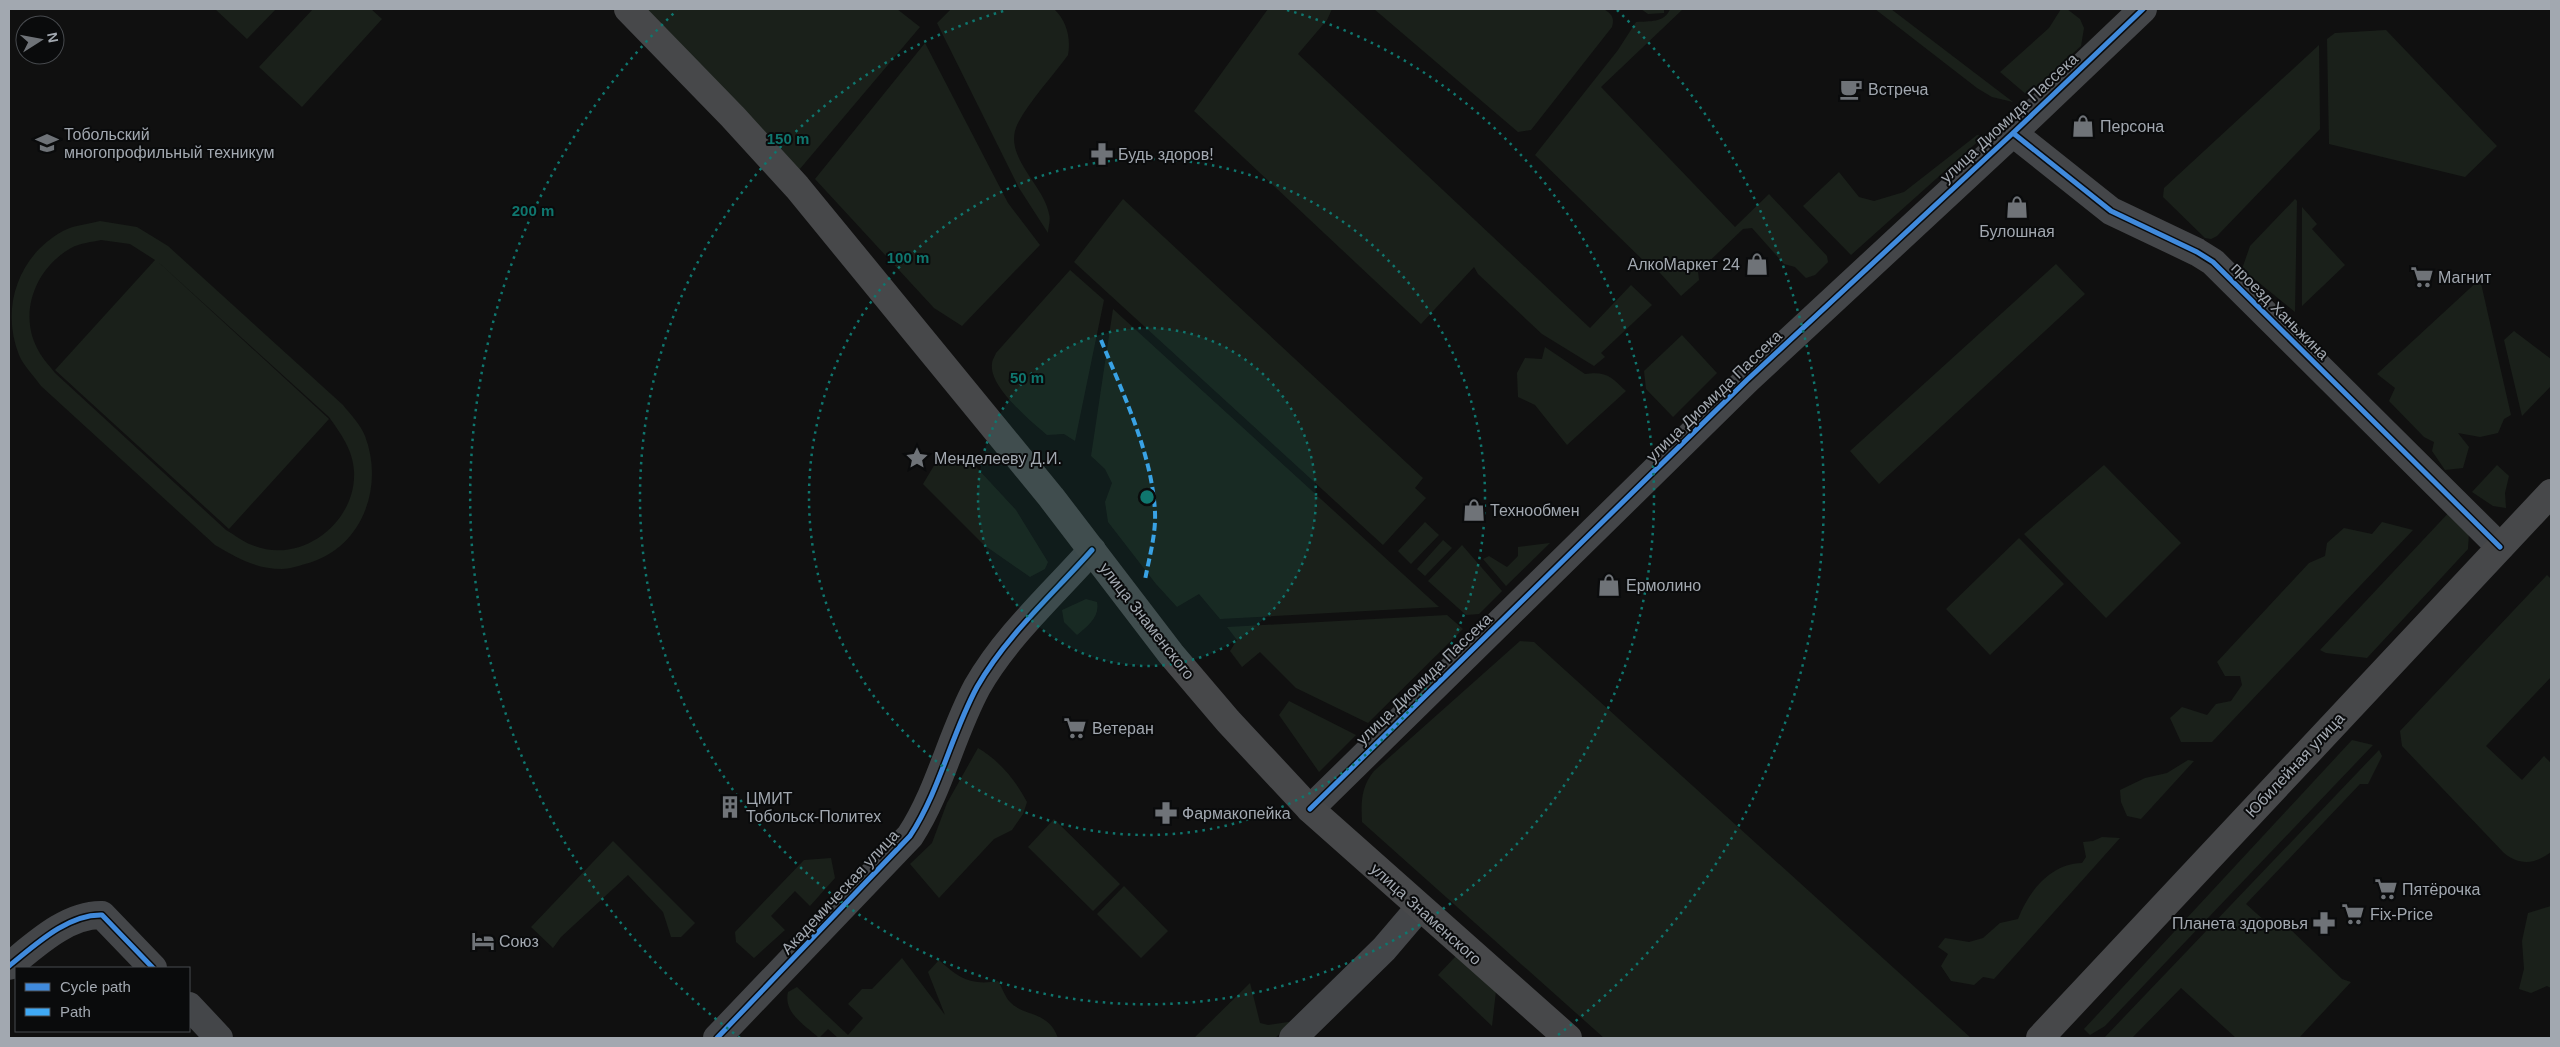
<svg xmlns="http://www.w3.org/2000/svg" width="2560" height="1047" font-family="Helvetica,sans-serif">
<rect width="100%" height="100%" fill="#101010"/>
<path fill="#1a201a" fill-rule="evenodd" d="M 215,9 L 276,9 L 247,39 Z
M 313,9 L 371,9 L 382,19 L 302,107 L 259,67 Z
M 646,9 L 897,9 L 920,27 L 799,170 Z
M 951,9 L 1054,9 C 1067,21 1071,39 1068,55 C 1053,76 1030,100 1018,123 C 1001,156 1044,184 1049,214 C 1051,220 1048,227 1048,233 L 1019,188 L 937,23 Z
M 1268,9 L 1332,9 L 1327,20 L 1298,54 L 1590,328 L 1631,285 L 1652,305 L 1601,353 L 1605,357 L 1594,366 L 1542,334 L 1478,274 L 1474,267 L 1421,324 L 1194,111 Z
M 1374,9 L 1604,9 C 1611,14 1615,17 1612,27 L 1531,130 L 1518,132 Z
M 1641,9 L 1664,9 L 1664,13 L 1648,14 Z
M 1670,9 L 1683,9 L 1601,87 L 1735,227 L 1769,194 L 1827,256 L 1828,262 L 1815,275 L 1806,278 L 1795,267 L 1784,264 L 1752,228 L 1743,229 L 1698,272 L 1699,280 L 1681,296 L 1650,262 L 1647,264 L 1535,155 L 1618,50 L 1636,22 C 1649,21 1665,23 1670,9 Z
M 1875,9 L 1891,9 L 2013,102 L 1992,97 L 1977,88 Z
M 2061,9 L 2067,9 L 2080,19 L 2084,28 L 2081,46 L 2027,95 L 2000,72 L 2049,28 Z
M 2386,30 L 2497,146 L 2465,177 L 2329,144 L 2327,39 L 2335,33 Z
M 925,43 L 1008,203 L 1040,245 L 962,326 L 934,308 L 815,179 Z
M 2319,45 L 2320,129 L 2217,236 L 2211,239 L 2205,238 L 2163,197 L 2164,188 Z
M 1977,135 L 1984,136 L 1851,255 L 1803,206 L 1839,172 L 1859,197 L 1874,201 L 1904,192 Z
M 1123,199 L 1423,478 L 1415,488 L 1426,498 L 1383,545 L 1074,262 Z
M 2295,199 L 2297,201 L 2295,312 L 2242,269 L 2250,246 Z
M 2302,207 L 2317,224 L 2312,229 L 2345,265 L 2302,306 Z
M 100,221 L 137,227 L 168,246 L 343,405 C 350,414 361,425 365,436 C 385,488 361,550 305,564 C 298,566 289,569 282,569 C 256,569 237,558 215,545 L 41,386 C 34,376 23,365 19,355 C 0,307 19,255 63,231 C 74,225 89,224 100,221 ZM 101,240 L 130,244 L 155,260 L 55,370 L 229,529 L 329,419 L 156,260 L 329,417 C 341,434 353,450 354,471 C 357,522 301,566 252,545 C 243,542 235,535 226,530 L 55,373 C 49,365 41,357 37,348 C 18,311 37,267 71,248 C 80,243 92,242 101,240 Z
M 2056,264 L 2085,294 L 1879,484 L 1850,451 Z
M 1070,270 L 1104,300 L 1075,441 L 1064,434 L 1047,435 C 1031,421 989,387 992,364 C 992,360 995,356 996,353 Z
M 2480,279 L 2511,415 L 2504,419 L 2498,433 L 2480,437 L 2458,433 L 2469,447 L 2463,468 L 2445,470 L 2432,451 L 2434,442 L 2424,437 L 2389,401 L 2395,388 L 2377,374 Z
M 1113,309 L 1439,607 L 1220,619 L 1199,594 L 1177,607 L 1156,584 L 1108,522 L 1105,502 L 1112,483 L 1105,469 L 1091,456 Z
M 2514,331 L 2551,359 L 2551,386 L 2522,416 L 2504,340 Z
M 1682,335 L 1717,373 L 1673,417 L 1646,389 L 1644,371 Z
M 1545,347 L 1585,374 C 1607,371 1611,377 1626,391 L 1567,445 L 1535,405 L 1518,397 L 1517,373 L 1525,358 L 1542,359 Z
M 965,455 L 1016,510 L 1048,562 L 1045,569 L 1030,577 L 984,545 L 923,484 L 938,459 Z
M 2104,465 L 2181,543 L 2106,618 L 2024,534 Z
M 2497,465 L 2509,476 L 2505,493 L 2506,508 L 2493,506 L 2472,492 Z
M 2453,508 L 2469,532 L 2468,549 L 2367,658 L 2326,653 L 2320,650 Z
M 1425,522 L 1439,535 L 1411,564 L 1398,551 Z
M 2382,522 L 2413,530 L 2212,742 L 2181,742 L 2170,718 L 2182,707 L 2207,715 L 2216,704 L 2231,701 L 2242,685 L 2240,676 L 2225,676 L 2217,662 L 2309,563 L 2325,556 L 2327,543 L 2344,528 L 2372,534 Z
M 2019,538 L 2064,584 L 1990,655 L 1946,609 Z
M 1443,540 L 1452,548 L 1425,576 L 1417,569 Z
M 1550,543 L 1506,586 L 1483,559 L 1489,556 L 1507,567 L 1518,556 L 1518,547 Z
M 1462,545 L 1502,591 L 1479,614 L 1466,615 L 1428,581 Z
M 2547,575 L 2551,579 L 2551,677 L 2486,746 L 2522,780 L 2544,756 L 2551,763 L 2551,852 C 2535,864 2520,866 2504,853 L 2402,746 L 2400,731 Z
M 1086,599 L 1097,602 C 1100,617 1088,626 1077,635 L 1064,622 L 1062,610 Z
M 1447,615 L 1463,629 L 1368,723 L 1296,688 L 1260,652 L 1242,667 L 1230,651 L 1237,640 L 1227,627 Z
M 1520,641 L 1534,642 L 1971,1038 L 1604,1038 L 1362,822 C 1361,802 1361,787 1374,771 Z
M 1289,701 L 1356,735 L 1319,772 L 1279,715 Z
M 2352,740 L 2373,745 L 2105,1026 L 2090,1035 L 2084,1029 Z
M 978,748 C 1000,761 1016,781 1027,802 L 1023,814 L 1012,830 L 994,839 L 939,898 L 910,864 L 932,843 L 947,803 Z
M 2379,750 L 2382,756 L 2368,784 L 2360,784 L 2246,904 L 2276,931 L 2289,928 L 2342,979 L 2351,982 L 2299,1038 L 2236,1038 L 2181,988 L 2132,1038 L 2104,1038 Z
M 2188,760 L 2194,761 L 2141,819 L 2127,816 L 2121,802 L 2120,790 L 2145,778 L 2167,773 Z
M 1054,819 L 1120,884 L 1093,911 L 1028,847 Z
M 2102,837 L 2120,838 L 1994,979 L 1983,977 L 1974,985 L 1951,981 L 1941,966 L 1948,954 L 1938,947 L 1945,938 L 1969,942 L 1983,938 L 2000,923 L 2018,919 C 2029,891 2050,864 2082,863 L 2086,857 L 2083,842 L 2093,841 Z
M 613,841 L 695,923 L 681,937 L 671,937 L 663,912 L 628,875 L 561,937 L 553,948 L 531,927 Z
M 831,858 L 835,878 L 810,906 L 795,891 L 771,916 L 785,930 L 754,958 L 736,942 L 735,932 L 804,860 Z
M 1124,886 L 1168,931 L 1141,958 L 1097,914 Z
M 2551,906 L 2551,988 L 2547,986 L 2531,993 L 2519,989 L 2524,969 L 2522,941 L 2528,913 Z
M 1456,956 L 1496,991 L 1492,1026 L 1438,975 Z
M 902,958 L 945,1015 L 928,972 L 939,960 C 958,978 972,986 998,981 C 1002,987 1005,997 1010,1002 C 1024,1017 1048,1010 1058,1038 L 838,1038 L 828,1029 L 819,1038 C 805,1025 783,1013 788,992 L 797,987 L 848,1035 L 863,1018 L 848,1004 L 862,989 L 872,989 Z
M 1250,983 L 1260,1023 L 1268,1025 L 1295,1021 L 1275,1038 L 1194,1038 Z"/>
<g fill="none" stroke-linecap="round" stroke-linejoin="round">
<path stroke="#444649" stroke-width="28" d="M 2013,133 L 2111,211 L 2197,252 L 2213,262 L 2500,547
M 1310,809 L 1747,380 L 2013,133 L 2143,9
M 9,966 C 34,946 67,914 102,915 L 153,968
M 189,1006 L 219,1038
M 717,1038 L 910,836 C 940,790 951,735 977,687 C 1006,636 1053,594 1092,550
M 1293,1038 L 1384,949 L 1419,908"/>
<path stroke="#47484a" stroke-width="28" d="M 628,9 L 733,117 L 797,187 L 1051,497 L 1171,654 L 1228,721 L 1310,809 L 1568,1038
M 2040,1038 L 2551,493"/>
<path stroke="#3fa9f5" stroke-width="4" stroke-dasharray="8 4" stroke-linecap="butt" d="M 1101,340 C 1123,394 1152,453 1155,512 C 1156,535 1149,558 1145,580"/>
<defs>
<path id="cycleway" d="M 2013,133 L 2111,211 L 2197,252 L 2213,262 L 2500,547
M 1310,809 L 1747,380 L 2013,133 L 2143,9
M 9,966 C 34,946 67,914 102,915 L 153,968
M 717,1038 L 910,836 C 940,790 951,735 977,687 C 1006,636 1053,594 1092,550"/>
</defs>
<use href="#cycleway" stroke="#0a0b0c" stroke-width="8"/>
<use href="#cycleway" stroke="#408adc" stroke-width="5"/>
</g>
<circle cx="1147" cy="497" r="169" fill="#0f766e" fill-opacity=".12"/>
<g fill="none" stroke="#0f766e" stroke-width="2.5" stroke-dasharray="2.5 5">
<circle cx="1147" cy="497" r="169"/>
<circle cx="1147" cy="497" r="338"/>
<path d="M1287 10A507 507 0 1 1 1007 10"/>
<path d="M740 1038A677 677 0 0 1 677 10M1617 10A677 677 0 0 1 1554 1038"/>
</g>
<defs>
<symbol id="cafe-bare" viewBox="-9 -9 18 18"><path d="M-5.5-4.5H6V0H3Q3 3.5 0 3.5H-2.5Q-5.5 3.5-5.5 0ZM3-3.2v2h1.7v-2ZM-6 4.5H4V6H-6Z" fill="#6f7378" stroke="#0a0b0c" stroke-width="2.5" paint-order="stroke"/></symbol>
<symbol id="shop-bare" viewBox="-9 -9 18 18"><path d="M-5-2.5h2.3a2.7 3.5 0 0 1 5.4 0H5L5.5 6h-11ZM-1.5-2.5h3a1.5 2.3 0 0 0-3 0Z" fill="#6f7378" stroke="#0a0b0c" stroke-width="2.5" paint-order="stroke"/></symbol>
<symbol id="university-bare" viewBox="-9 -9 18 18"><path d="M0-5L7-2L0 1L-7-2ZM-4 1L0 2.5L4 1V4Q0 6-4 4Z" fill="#6f7378" stroke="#0a0b0c" stroke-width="2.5" paint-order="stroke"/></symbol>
<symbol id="pharmacy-bare" viewBox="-9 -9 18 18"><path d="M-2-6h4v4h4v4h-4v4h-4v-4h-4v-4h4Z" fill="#6f7378" stroke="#0a0b0c" stroke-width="2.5" paint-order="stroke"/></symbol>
<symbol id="supermarket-bare" viewBox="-9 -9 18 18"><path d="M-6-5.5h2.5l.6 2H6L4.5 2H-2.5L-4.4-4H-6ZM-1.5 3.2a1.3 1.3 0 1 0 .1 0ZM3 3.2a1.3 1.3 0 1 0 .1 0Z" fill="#6f7378" stroke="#0a0b0c" stroke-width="2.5" paint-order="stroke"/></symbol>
<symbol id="sight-bare" viewBox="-9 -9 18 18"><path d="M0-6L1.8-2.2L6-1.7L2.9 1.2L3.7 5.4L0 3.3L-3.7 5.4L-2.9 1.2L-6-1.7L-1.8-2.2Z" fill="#6f7378" stroke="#0a0b0c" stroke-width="2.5" paint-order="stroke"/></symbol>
<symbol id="building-bare" viewBox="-9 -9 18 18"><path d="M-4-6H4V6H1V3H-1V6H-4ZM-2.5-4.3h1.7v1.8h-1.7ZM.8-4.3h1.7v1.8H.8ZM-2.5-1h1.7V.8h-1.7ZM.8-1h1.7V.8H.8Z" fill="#6f7378" stroke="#0a0b0c" stroke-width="2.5" paint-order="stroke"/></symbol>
<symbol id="hotel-bare" viewBox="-9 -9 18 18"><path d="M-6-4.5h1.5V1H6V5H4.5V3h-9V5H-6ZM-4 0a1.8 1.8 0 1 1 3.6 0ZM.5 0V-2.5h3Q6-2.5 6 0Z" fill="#6f7378" stroke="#0a0b0c" stroke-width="2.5" paint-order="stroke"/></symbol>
</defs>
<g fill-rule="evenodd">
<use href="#cafe-bare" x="1835" y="73" width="32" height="32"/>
<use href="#shop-bare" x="2067" y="110" width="32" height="32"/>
<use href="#university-bare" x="31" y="127" width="32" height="32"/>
<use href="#pharmacy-bare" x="1086" y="138" width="32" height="32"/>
<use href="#shop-bare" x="2001" y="191" width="32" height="32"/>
<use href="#shop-bare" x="1741" y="248" width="32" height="32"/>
<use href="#supermarket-bare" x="2406" y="261" width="32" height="32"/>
<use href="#sight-bare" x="901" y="442" width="32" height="32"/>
<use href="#shop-bare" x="1458" y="494" width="32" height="32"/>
<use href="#shop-bare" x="1593" y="569" width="32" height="32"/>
<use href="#supermarket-bare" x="1059" y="712" width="32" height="32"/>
<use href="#building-bare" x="714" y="791" width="32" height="32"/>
<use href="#pharmacy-bare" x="1150" y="797" width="32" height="32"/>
<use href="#supermarket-bare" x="2370" y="873" width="32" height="32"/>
<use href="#supermarket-bare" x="2337" y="898" width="32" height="32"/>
<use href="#pharmacy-bare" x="2308" y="907" width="32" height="32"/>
<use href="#hotel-bare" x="467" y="925" width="32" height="32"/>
</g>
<g text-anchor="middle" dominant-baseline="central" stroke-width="4" stroke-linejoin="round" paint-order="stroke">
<g font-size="16" fill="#a2a8b0" stroke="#0a0b0c" text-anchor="start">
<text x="1868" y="89">Встреча</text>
<text x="2100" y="126">Персона</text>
<text x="64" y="134">Тобольский<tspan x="64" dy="18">многопрофильный техникум</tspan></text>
<text x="1118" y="154">Будь здоров!</text>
<text x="2017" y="231" text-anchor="middle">Булошная</text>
<text x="1740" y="264" text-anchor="end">АлкоМаркет 24</text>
<text x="2438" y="277">Магнит</text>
<text x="934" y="458">Менделееву Д.И.</text>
<text x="1490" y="510">Технообмен</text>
<text x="1626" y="585">Ермолино</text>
<text x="1092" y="728">Ветеран</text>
<text x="746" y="798">ЦМИТ<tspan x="746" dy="18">Тобольск-Политех</tspan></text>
<text x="1182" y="813">Фармакопейка</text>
<text x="2402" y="889">Пятёрочка</text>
<text x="2370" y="914">Fix-Price</text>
<text x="2308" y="923" text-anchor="end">Планета здоровья</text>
<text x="499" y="941">Союз</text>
</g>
<g font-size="16" fill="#a2a8b0" stroke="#0a0b0c">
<text transform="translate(2009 118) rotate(-43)">улица Диомида Пассека</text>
<text transform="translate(2280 311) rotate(45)">проезд Ханьжина</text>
<text transform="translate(1714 396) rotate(-44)">улица Диомида Пассека</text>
<text transform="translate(1147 621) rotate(52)">улица Знаменского</text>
<text transform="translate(1424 679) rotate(-44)">улица Диомида Пассека</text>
<text transform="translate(2295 765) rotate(-47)">Юбилейная улица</text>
<text transform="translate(840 892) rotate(-47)">Академическая улица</text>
<text transform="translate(1426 914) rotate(42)">улица Знаменского</text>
</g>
</g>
<circle cx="1147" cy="497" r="8" fill="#0f766e" stroke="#0a0b0c" stroke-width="2.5"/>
<g font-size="15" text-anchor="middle" font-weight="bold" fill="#0f766e" stroke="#0a0b0c" stroke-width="4" stroke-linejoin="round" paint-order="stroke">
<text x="788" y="144">150 m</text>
<text x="533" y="216">200 m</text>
<text x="908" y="263">100 m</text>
<text x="1027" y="383">50 m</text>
</g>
<rect width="2560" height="1047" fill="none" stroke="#a2a8b0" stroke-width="20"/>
<rect x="15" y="967" width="175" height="65" fill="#0a0b0c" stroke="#474a4e"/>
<rect x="25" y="983" width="25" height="8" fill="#408adc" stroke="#474a4e"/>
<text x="60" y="992" font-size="15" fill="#a2a8b0">Cycle path</text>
<rect x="25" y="1008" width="25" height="8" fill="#3fa9f5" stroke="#474a4e"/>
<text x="60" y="1017" font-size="15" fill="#a2a8b0">Path</text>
<g transform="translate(40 40) rotate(79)"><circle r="24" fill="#0a0b0c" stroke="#474a4e"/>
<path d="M0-4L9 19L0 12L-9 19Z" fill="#6f7378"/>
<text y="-8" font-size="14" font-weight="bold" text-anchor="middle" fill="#a2a8b0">N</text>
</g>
</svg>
